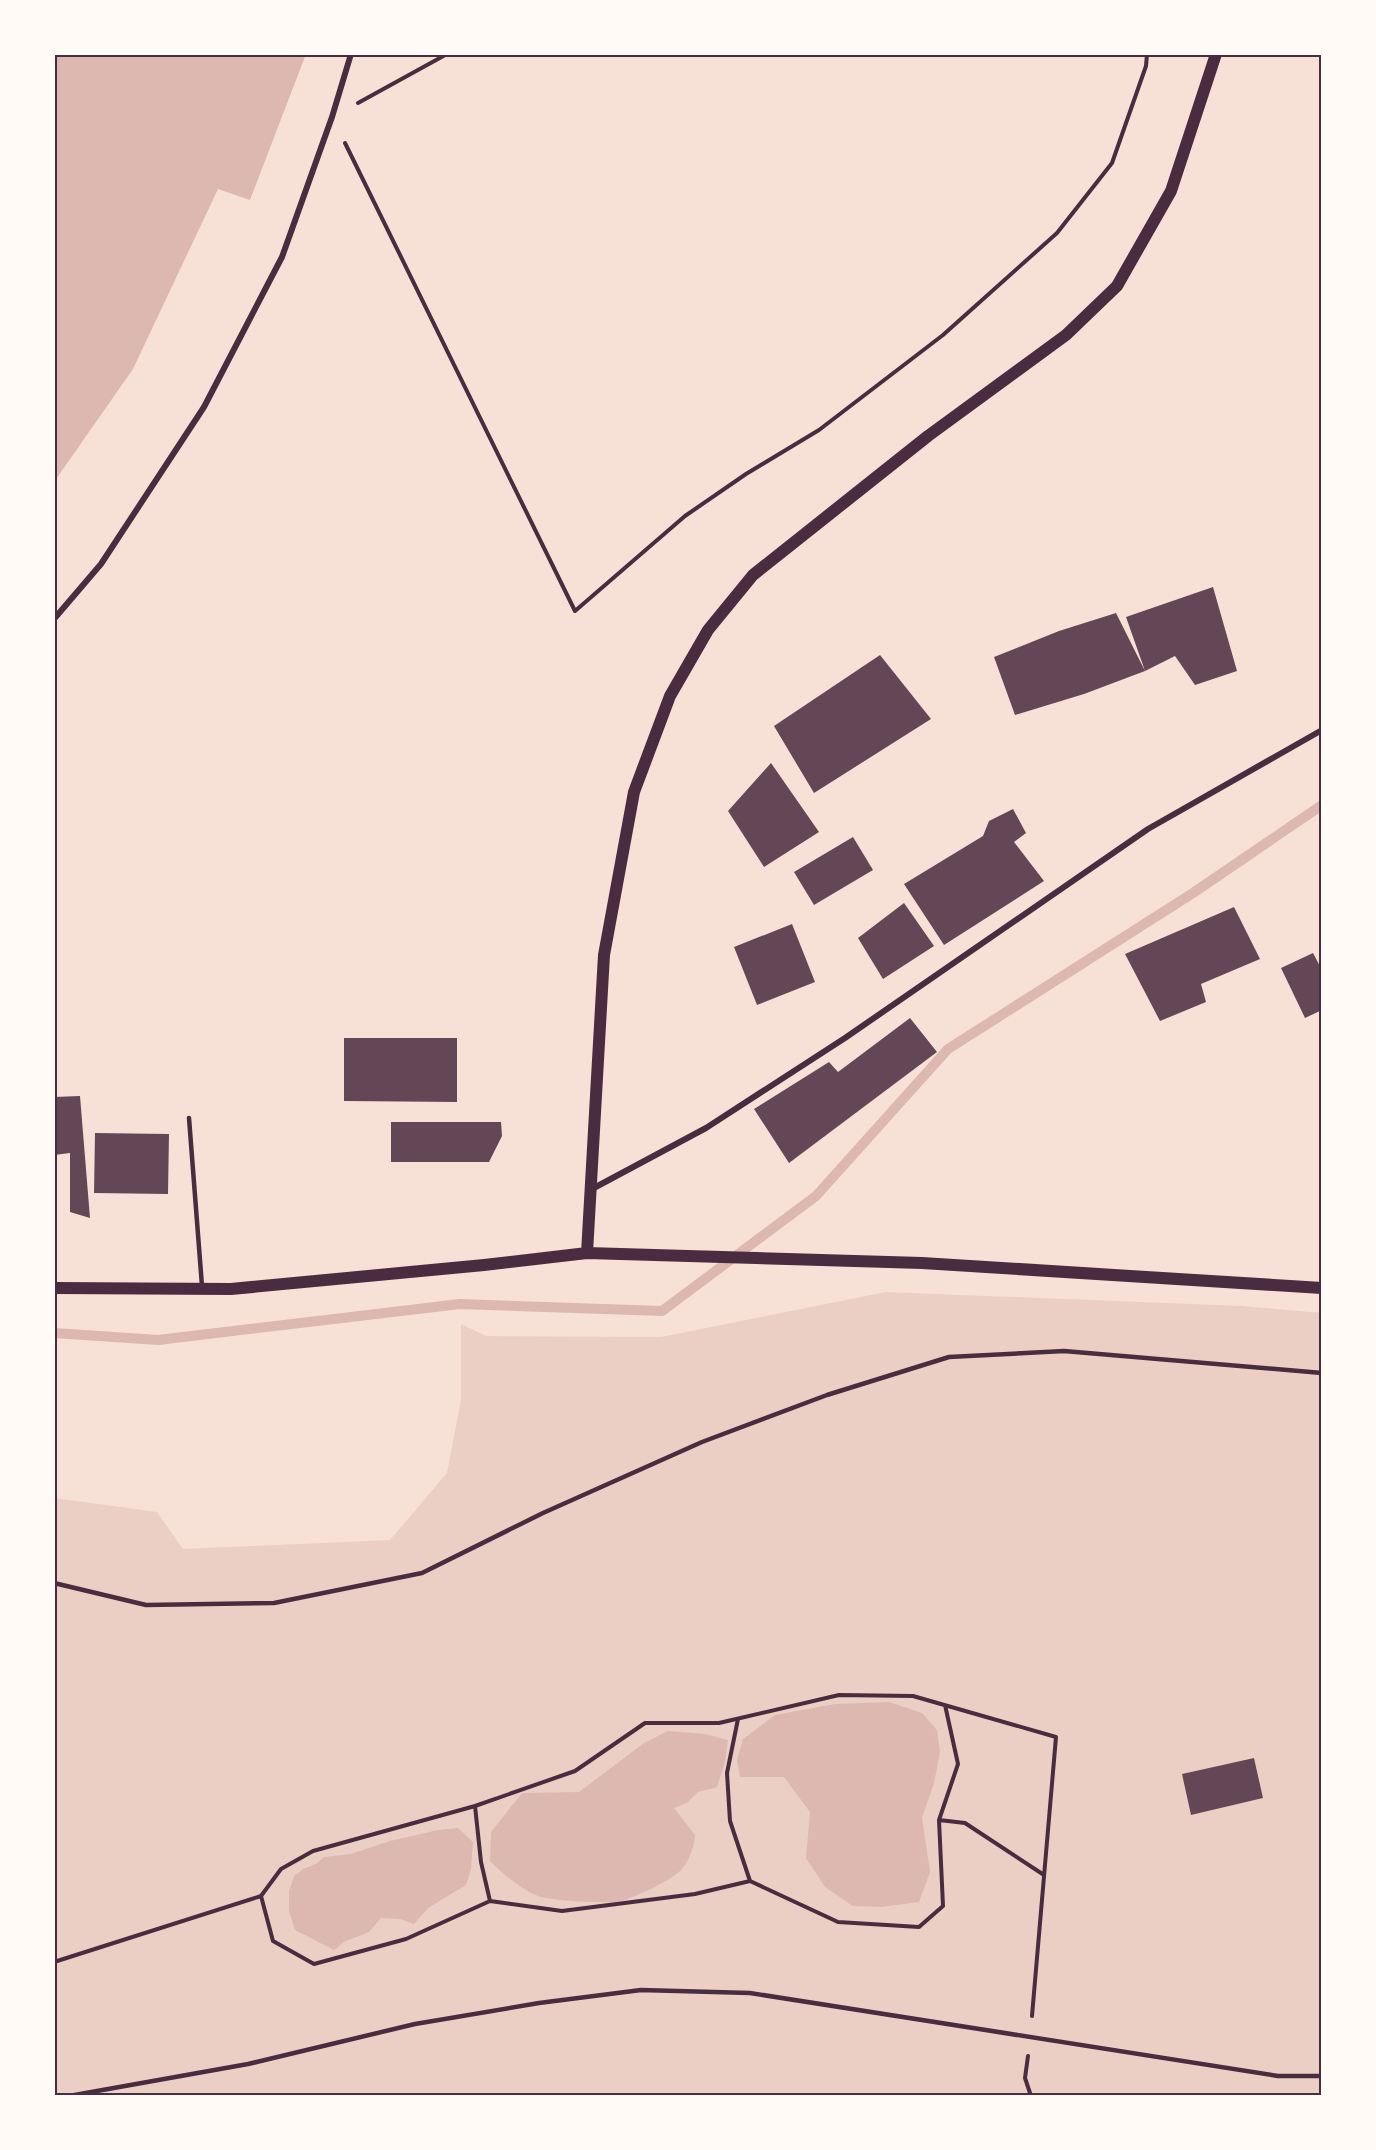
<svg xmlns="http://www.w3.org/2000/svg" width="1376" height="2150" font-family="'Exo 2',sans-serif">
<rect width="100%" height="100%" fill="#f7e1d7"/>
<path fill="#ebcfc5" fill-rule="evenodd" d="M 886,1292 L 1242,1306 L 1322,1313 L 1322,2096 L 54,2096 L 54,1498 L 157,1512 L 183,1549 L 390,1540 L 447,1473 L 461,1400 L 461,1324 L 486,1336 L 661,1337 ZM 1254,1758 L 1263,1798 L 1191,1815 L 1183,1774 Z"/>
<path fill="#dcb8b0" d="M 54,54 L 306,54 L 250,200 L 218,189 L 133,369 L 54,482 Z
M 889,1702 L 922,1713 L 937,1730 L 940,1752 L 934,1783 L 922,1818 L 930,1872 L 919,1902 L 882,1907 L 853,1906 L 825,1887 L 806,1858 L 810,1812 L 784,1777 L 740,1777 L 737,1760 L 743,1739 L 775,1715 L 835,1704 Z
M 668,1731 L 705,1734 L 728,1740 L 725,1762 L 717,1787 L 698,1792 L 687,1803 L 674,1808 L 695,1835 C 694,1847 690,1859 682,1869 C 674,1879 634,1898 621,1901 C 608,1904 551,1901 538,1896 C 521,1889 503,1874 490,1861 L 491,1832 L 522,1793 L 579,1792 L 644,1743 Z
M 458,1828 L 473,1842 L 471,1869 L 466,1885 L 428,1908 L 414,1924 L 400,1919 L 381,1918 L 369,1932 L 344,1942 L 334,1950 L 295,1930 L 289,1911 L 289,1891 L 294,1876 L 303,1869 L 316,1864 L 324,1857 L 351,1854 L 390,1841 L 438,1830 Z"/>
<g fill="none" stroke-linecap="round" stroke-linejoin="round">
<path stroke="#dcb8b0" stroke-width="10" d="M 54,1333 L 158,1340 L 460,1304 L 662,1311 L 816,1196 L 948,1049 L 1193,893 L 1322,805"/>
</g>
<path fill="#644757" d="M 1213,587 L 1237,671 L 1195,685 L 1175,656 L 1145,671 L 1126,617 Z
M 1116,613 L 1145,671 L 1084,694 L 1015,715 L 994,657 L 1059,631 Z
M 880,655 L 931,719 L 814,793 L 774,726 Z
M 771,763 L 819,832 L 764,867 L 728,811 Z
M 1013,809 L 1026,833 L 1014,842 L 1044,881 L 944,945 L 904,884 L 983,836 L 989,821 Z
M 853,837 L 873,870 L 814,905 L 794,872 Z
M 904,903 L 934,946 L 883,979 L 858,938 Z
M 1234,907 L 1260,959 L 1201,984 L 1206,1002 L 1160,1021 L 1125,954 Z
M 792,924 L 815,982 L 757,1005 L 734,947 Z
M 1313,953 L 1322,970 L 1322,1010 L 1305,1018 L 1281,968 Z
M 910,1018 L 937,1052 L 789,1163 L 754,1109 L 829,1062 L 838,1072 Z
M 344,1038 L 457,1038 L 457,1102 L 344,1101 Z
M 80,1096 L 90,1218 L 70,1212 L 70,1153 L 54,1155 L 54,1097 Z
M 391,1122 L 501,1122 L 502,1136 L 489,1162 L 391,1162 Z
M 95,1133 L 169,1134 L 168,1194 L 94,1193 Z
M 1254,1758 L 1263,1798 L 1191,1815 L 1182,1774 Z"/>
<g fill="none" stroke-linecap="round" stroke-linejoin="round">
<path stroke="#4a2c40" stroke-width="4" d="M 358,103 L 447,54
M 345,143 L 575,611 L 685,516 L 746,474 L 819,430 L 943,335 L 1057,233 L 1112,163 L 1146,66 L 1147,54
M 738,1719 L 727,1773 L 730,1821 L 750,1881
M 475,1806 L 481,1862 L 490,1901
M 939,1820 L 965,1823 L 1044,1875
M 261,1896 L 273,1941 L 314,1964 L 406,1939 L 490,1901 L 562,1911 L 695,1894 L 750,1881 L 838,1922 L 919,1927 L 943,1906 L 939,1820 L 958,1764 L 945,1705
M 54,1962 L 261,1896 L 281,1869 L 313,1851 L 475,1806 L 575,1771 L 645,1723 L 719,1723 L 839,1695 L 913,1696 L 1056,1737 L 1032,2016
M 1028,2056 L 1025,2078 L 1031,2096"/>
<path stroke="#4a2c40" stroke-width="4.5" d="M 189,1118 L 202,1286
M 54,1583 L 146,1605 L 274,1603 L 422,1573 L 543,1513 L 702,1442 L 827,1395 L 949,1357 L 1064,1351 L 1322,1373
M 69,2096 L 248,2064 L 415,2024 L 539,2003 L 641,1990 L 750,1993 L 1278,2076 L 1322,2076"/>
<path stroke="#4a2c40" stroke-width="6" d="M 54,619 L 101,564 L 204,407 L 282,257 L 332,117 L 351,54
M 592,1189 L 706,1128 L 845,1038 L 1148,829 L 1322,730"/>
<path stroke="#4a2c40" stroke-width="12" d="M 587,1253 L 604,955 L 634,792 L 670,696 L 708,630 L 753,575 L 928,436 L 1066,335 L 1117,286 L 1171,191 L 1216,54
M 54,1288 L 231,1289 L 484,1265 L 587,1253 L 922,1263 L 1322,1288"/>
</g>
<rect width="1376" height="2150" fill="none" stroke="#fffaf5" stroke-width="111"/>
<rect x="56" y="56" width="1264" height="2038" fill="none" stroke="#4a2c40" stroke-width="2"/>
</svg>
